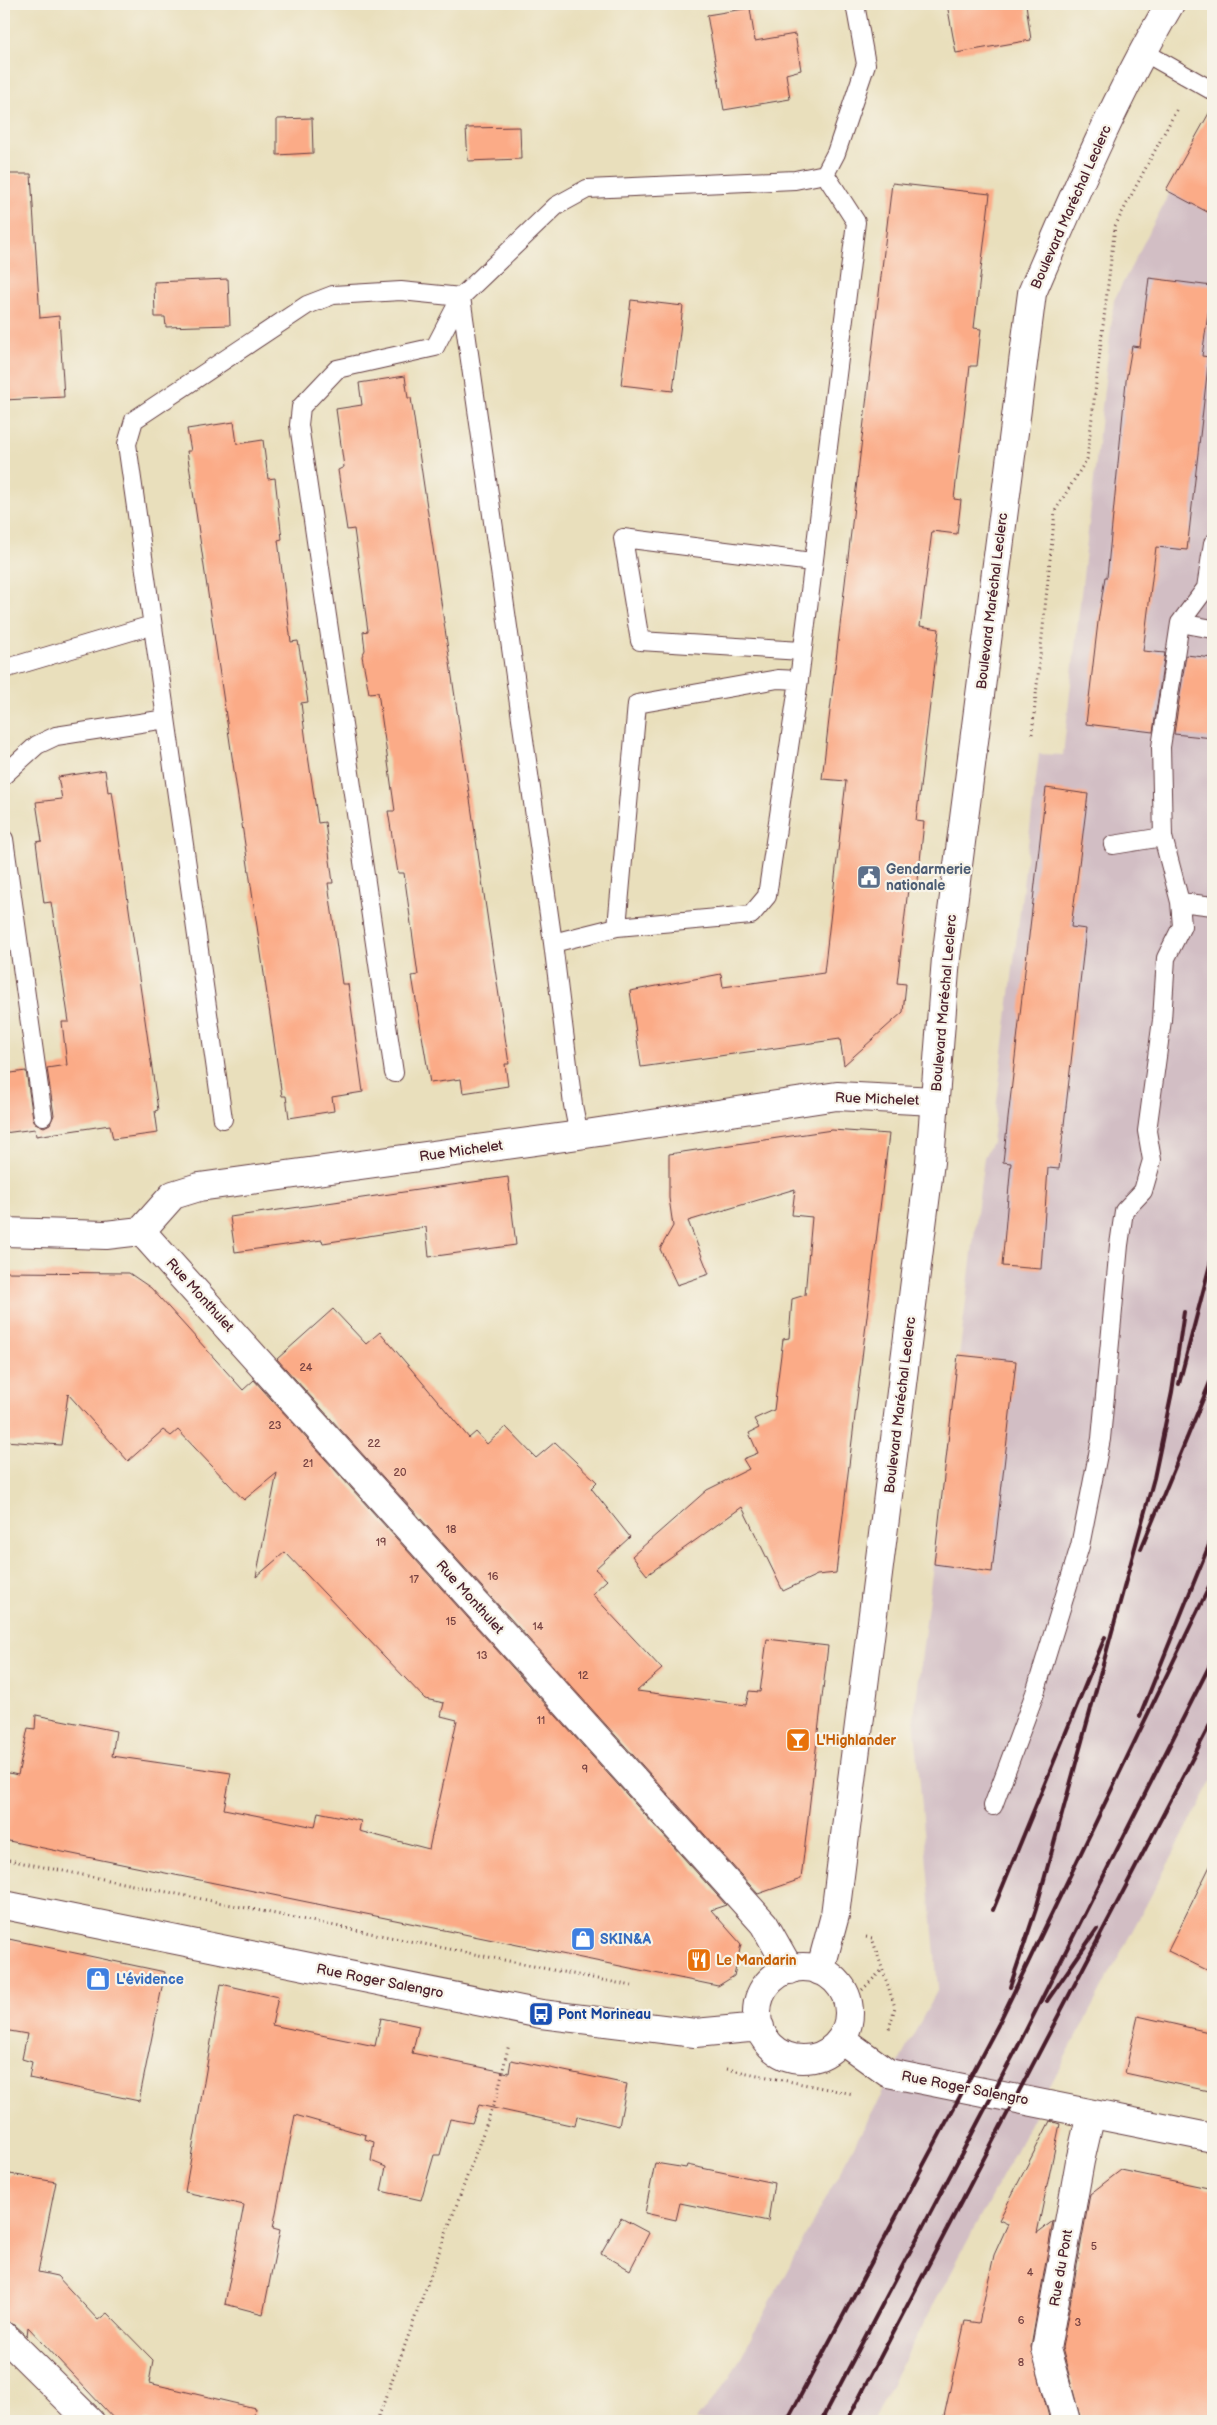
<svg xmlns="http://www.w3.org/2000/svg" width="1217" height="2425" font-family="'Balsamiq Sans',sans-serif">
<rect width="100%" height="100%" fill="#f7f3e8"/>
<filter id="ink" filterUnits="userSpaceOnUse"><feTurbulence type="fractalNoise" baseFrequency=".02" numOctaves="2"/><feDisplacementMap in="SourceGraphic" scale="10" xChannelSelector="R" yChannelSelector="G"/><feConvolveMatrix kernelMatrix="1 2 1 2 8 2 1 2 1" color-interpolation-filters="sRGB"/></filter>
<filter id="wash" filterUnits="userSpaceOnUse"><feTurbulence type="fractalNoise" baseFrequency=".0096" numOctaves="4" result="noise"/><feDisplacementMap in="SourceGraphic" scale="20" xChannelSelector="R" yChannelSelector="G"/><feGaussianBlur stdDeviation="1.12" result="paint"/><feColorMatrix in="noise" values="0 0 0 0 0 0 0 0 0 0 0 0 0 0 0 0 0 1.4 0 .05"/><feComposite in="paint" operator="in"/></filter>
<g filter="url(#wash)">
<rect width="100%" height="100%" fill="#e9dfbc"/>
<path fill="#d2bec4" d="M 1213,109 L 1213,1779 L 872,2421 L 695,2421 L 730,2377 L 938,1989 L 914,1717 L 984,1157 L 992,1142 L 1039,754 L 1063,755 L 1114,300 Z"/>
<g id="blocks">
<path fill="#fbab87" d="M 947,4 L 1026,4 L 1031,40 L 956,53 Z
M 750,8 L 755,41 L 795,34 L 801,70 L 786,74 L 790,99 L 724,110 L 707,15 Z
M 1213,106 L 1213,215 L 1166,190 Z
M 312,118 L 313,153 L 277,155 L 277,119 Z
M 520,127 L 521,159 L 468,161 L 466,128 Z
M 4,174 L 31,174 L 40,318 L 59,316 L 64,397 L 4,400 Z
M 892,183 L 990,194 L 974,328 L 981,329 L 977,366 L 970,366 L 954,499 L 961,500 L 957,534 L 932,531 L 920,626 L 939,629 L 916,821 L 924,822 L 917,890 L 908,889 L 897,983 L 906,984 L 903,1012 L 844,1065 L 840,1039 L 641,1067 L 630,991 L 721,974 L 723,987 L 824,973 L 846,781 L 822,779 Z
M 1149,278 L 1212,286 L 1202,356 L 1209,357 L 1187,550 L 1156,547 L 1143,651 L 1165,653 L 1153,732 L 1086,724 L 1098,622 L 1105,577 L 1107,577 L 1126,381 L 1132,346 L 1140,347 Z
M 228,279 L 230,325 L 166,327 L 165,317 L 155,317 L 154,282 Z
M 631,300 L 683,306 L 673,391 L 621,385 Z
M 405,376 L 408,398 L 411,398 L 509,1064 L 505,1064 L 508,1086 L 463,1093 L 461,1079 L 430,1083 L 412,976 L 418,975 L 404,873 L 398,873 L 388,811 L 395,811 L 378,692 L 369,693 L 362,656 L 365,650 L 363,632 L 368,631 L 354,529 L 347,530 L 338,470 L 344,467 L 336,409 L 362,405 L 359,383 Z
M 234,422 L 237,444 L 263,440 L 268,479 L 275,478 L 282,539 L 278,540 L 291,642 L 298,641 L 308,702 L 301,703 L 306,742 L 318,823 L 325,822 L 333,883 L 328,883 L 342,984 L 348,984 L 363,1092 L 332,1097 L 334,1111 L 289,1118 L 286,1096 L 282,1096 L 187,451 L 191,451 L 187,429 Z
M 1186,655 L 1213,658 L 1213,738 L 1174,734 Z
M 105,770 L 108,792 L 112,791 L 158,1110 L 155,1111 L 158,1133 L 113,1139 L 110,1125 L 36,1136 L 35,1129 L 4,1133 L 4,1074 L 26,1071 L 33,1118 L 35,1123 L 44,1127 L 50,1124 L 54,1115 L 47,1068 L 67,1065 L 62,1022 L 69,1022 L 51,902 L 44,903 L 36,842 L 42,841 L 36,802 L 62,799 L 58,777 Z
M 1046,788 L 1088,794 L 1071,927 L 1086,929 L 1059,1169 L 1048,1168 L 1041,1269 L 1002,1266 L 1011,1163 L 1003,1162 Z
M 832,1130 L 889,1134 L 836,1573 L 817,1575 L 783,1591 L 742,1507 L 647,1575 L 632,1556 L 707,1490 L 749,1469 L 743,1459 L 758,1453 L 749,1433 L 759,1428 L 754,1419 L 774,1410 L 783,1339 L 789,1338 L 792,1299 L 805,1295 L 812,1217 L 792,1215 L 795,1189 L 688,1221 L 709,1274 L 677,1285 L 660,1249 L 673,1226 L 669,1198 L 669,1154 Z
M 508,1177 L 516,1245 L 429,1257 L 426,1227 L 323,1243 L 322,1240 L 235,1252 L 230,1217 Z
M 4,1272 L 129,1273 L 151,1288 L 243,1390 L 254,1380 L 726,1905 L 711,1910 L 741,1944 L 734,1976 L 718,1986 L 4,1840 L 4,1772 L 18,1775 L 28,1728 L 35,1729 L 36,1715 L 116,1731 L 112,1756 L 231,1773 L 224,1809 L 315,1827 L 318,1812 L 361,1821 L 359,1831 L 429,1849 L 457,1720 L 441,1716 L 444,1703 L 425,1699 L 285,1552 L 256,1577 L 277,1473 L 244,1500 L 178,1430 L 171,1436 L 163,1430 L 128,1461 L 68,1394 L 61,1445 L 4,1441 Z
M 333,1309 L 366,1344 L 380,1332 L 469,1438 L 476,1432 L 487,1444 L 506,1427 L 536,1458 L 555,1442 L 597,1482 L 591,1488 L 630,1537 L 595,1569 L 607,1580 L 592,1594 L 662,1669 L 637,1691 L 746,1705 L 749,1691 L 760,1692 L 767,1639 L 828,1646 L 801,1879 L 758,1894 L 277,1359 Z
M 958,1355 L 1016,1361 L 992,1572 L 934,1564 Z
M 1213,1860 L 1213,1973 L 1168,1951 Z
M 4,1938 L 165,1972 L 139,2101 L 29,2078 L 32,2062 L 22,2059 L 27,2034 L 4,2030 Z
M 221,1984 L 278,1997 L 272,2025 L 375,2046 L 381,2018 L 419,2026 L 412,2053 L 509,2073 L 511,2060 L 627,2084 L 619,2126 L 577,2116 L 575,2126 L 479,2105 L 472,2123 L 450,2119 L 440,2155 L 434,2155 L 421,2200 L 381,2191 L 386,2167 L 371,2161 L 374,2142 L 365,2139 L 366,2135 L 295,2115 L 273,2228 L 280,2230 L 263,2314 L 225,2304 L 244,2205 L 185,2192 Z
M 1138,2016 L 1213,2033 L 1213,2092 L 1125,2073 Z
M 1050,2121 L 1060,2124 L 1037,2233 L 1053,2221 L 1031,2347 L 1050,2421 L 943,2421 L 965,2321 L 979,2323 L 994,2255 L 1008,2224 L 999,2220 Z
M 655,2163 L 686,2168 L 687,2165 L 774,2183 L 768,2221 L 680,2203 L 676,2220 L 645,2213 Z
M 1121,2170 L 1213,2189 L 1213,2421 L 1081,2421 L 1062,2348 L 1090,2194 Z
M 10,2174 L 56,2182 L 38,2272 L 57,2276 L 98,2320 L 107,2313 L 153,2360 L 149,2383 L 255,2408 L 253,2421 L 116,2421 L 28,2327 L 27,2336 L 15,2325 L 4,2321 L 4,2176 L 9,2177 Z
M 621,2218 L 649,2233 L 630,2270 L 601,2253 Z"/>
</g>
</g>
<g filter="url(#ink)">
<use href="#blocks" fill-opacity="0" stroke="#623c41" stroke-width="1"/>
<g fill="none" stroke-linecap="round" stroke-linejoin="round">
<defs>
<path id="service" d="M 1142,51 L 1213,91
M 461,297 L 553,943 L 573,1105 L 579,1135
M 1180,623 L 1213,629
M 802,651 L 640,641 L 623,538 L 812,562
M 4,669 L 152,625
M 4,775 L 37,745 L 56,736 L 166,719
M 1163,837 L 1161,747 L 1180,623 L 1206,588 L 1213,543
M 4,839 L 43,1116
M 1180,902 L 1213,906
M 617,927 L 751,915 L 767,896 L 799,680 L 856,222 L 825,174
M 553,943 L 617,927 L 637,704 L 778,679 L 799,680
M 394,1073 L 299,425 L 301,407 L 337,369 L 435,347 L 461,297 L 556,206 L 587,189 L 795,180 L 825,174 L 836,153 L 866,64 L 855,4
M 223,1119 L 127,444 L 134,420 L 307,305 L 333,295 L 401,291 L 461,297
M 993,1806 L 1035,1693 L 1080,1546 L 1101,1439 L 1119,1245 L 1124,1211 L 1143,1191 L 1152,1160 L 1147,1131 L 1162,1020 L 1166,958 L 1182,926 L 1180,902 L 1163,837 L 1113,845"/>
<path id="minor" d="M 141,1231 L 764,1924 L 790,1970
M 4,1232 L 106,1235 L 141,1231 L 173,1195 L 199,1187 L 579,1135 L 837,1096 L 935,1101
M 4,2336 L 90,2421
M 1066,2421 L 1046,2349 L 1080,2161 L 1091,2114"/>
<path id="tertiary" d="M 820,1971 L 835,1915 L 930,1162 L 946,958 L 1032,293 C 1074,195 1116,96 1170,4"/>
<path id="secondary" d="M 4,1905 L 541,2014 L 695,2033 L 760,2027
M757 2013a46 46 0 1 1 92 0a46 46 0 1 1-92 0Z
M 841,2039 L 888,2073 L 1213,2138"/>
</defs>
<use href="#service" stroke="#623c41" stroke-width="20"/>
<use href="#minor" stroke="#623c41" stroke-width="30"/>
<use href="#tertiary" stroke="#623c41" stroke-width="30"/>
<use href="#secondary" stroke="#623c41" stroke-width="30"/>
<path stroke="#623c41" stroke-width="3" stroke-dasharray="1 4" stroke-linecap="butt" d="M 1032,734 L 1055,511 L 1087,459 L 1115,226 L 1178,107
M 4,1859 L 632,1986
M 866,1937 L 872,1938 L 895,2007 L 889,2029
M 848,2004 L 883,1969
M 727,2069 L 853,2094
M 377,2421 L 497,2095 L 509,2044"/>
<use href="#service" stroke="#fff" stroke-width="18"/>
<use href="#minor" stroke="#fff" stroke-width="28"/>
<use href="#tertiary" stroke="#fff" stroke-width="28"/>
<use href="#secondary" stroke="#fff" stroke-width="28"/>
<path stroke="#4a1f2b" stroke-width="4" d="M 1179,1384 L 1213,1253
M 1141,1549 L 1213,1375
M 1140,1716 L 1213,1535
M 993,1910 L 1105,1637
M 1010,1987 L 1036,1909 L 1154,1478 L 1172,1392 L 1184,1312
M 1047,2001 L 1097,1929
M 787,2421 L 998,2025 L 1213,1579
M 821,2421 L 1017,2048 L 1213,1659
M 847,2421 L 1213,1719"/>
</g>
</g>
<defs>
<symbol id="civic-square" viewBox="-11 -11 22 22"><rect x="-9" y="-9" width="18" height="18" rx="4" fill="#5c6f8a" stroke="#f7f3e8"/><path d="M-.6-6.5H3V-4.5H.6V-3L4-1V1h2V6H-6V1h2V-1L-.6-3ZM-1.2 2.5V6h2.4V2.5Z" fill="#fff"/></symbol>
<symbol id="bar-square" viewBox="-11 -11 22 22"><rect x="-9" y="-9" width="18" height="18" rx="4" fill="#e8710a" stroke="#f7f3e8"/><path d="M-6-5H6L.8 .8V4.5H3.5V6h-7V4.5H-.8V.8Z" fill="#fff"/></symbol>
<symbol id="shop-square" viewBox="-11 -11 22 22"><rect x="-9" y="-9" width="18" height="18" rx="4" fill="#3f7fe0" stroke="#f7f3e8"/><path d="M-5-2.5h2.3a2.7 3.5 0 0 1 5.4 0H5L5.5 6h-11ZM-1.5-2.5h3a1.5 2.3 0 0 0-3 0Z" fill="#fff"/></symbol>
<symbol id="restaurant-square" viewBox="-11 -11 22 22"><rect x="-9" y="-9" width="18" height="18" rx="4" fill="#e8710a" stroke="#f7f3e8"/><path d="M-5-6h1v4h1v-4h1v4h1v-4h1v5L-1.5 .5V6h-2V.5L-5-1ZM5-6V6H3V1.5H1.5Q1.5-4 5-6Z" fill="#fff"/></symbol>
<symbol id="bus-square" viewBox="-11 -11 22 22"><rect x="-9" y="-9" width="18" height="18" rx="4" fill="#1a4fb4" stroke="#f7f3e8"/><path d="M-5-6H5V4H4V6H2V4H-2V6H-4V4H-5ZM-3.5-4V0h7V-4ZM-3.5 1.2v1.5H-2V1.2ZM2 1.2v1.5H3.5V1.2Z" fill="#fff"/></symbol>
</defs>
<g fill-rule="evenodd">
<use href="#civic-square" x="855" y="863" width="28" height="28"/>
<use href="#bar-square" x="784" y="1726" width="28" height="28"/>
<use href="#shop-square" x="569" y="1925" width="28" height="28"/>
<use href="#restaurant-square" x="685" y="1946" width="28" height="28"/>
<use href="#shop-square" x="84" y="1965" width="28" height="28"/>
<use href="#bus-square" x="527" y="2000" width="28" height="28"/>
</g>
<g text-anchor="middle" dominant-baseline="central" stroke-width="4.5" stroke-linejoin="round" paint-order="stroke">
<g font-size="11" fill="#764242">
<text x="306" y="1367">24</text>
<text x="275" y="1425">23</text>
<text x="374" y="1443">22</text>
<text x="308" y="1463">21</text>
<text x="400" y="1472">20</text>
<text x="451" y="1529">18</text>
<text x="381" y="1542">19</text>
<text x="493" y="1576">16</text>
<text x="414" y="1579">17</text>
<text x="451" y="1621">15</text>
<text x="538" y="1626">14</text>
<text x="482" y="1655">13</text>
<text x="583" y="1675">12</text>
<text x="541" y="1720">11</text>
<text x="585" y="1769">9</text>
<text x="1094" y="2246">5</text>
<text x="1030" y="2272">4</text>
<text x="1021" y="2320">6</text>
<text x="1078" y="2322">3</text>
<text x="1021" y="2362">8</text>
</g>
<g font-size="14" fill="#4a1f2b" stroke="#f7f3e8">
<text transform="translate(1071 207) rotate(-66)">Boulevard Maréchal Leclerc</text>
<text transform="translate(992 601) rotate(-83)">Boulevard Maréchal Leclerc</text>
<text transform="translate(944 1003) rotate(-85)">Boulevard Maréchal Leclerc</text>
<text transform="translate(877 1099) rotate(2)">Rue Michelet</text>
<text transform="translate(461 1151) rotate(-8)">Rue Michelet</text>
<text transform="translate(200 1295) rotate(48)">Rue Monthulet</text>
<text transform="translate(900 1405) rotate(-83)">Boulevard Maréchal Leclerc</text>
<text transform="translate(470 1597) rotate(48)">Rue Monthulet</text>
<text transform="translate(380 1981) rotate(11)">Rue Roger Salengro</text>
<text transform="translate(965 2088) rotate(11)">Rue Roger Salengro</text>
<text transform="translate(1061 2268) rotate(-80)">Rue du Pont</text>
</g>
<g font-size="14" font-weight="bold" fill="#4e5e75" stroke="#f7f3e8" text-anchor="start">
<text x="886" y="869">Gendarmerie<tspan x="886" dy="16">nationale</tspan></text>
</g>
<g font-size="14" font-weight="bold" fill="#c56008" stroke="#f7f3e8" text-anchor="start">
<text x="816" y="1740">L'Highlander</text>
<text x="716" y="1960">Le Mandarin</text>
</g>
<g font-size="14" font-weight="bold" fill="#366cbe" stroke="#f7f3e8" text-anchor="start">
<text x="600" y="1939">SKIN&amp;A</text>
<text x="116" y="1979">L'évidence</text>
</g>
<g font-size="14" font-weight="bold" fill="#164399" stroke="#f7f3e8" text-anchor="start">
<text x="558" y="2014">Pont Morineau</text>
</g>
</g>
<rect width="1217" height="2425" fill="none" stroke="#f7f3e8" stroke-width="20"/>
</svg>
